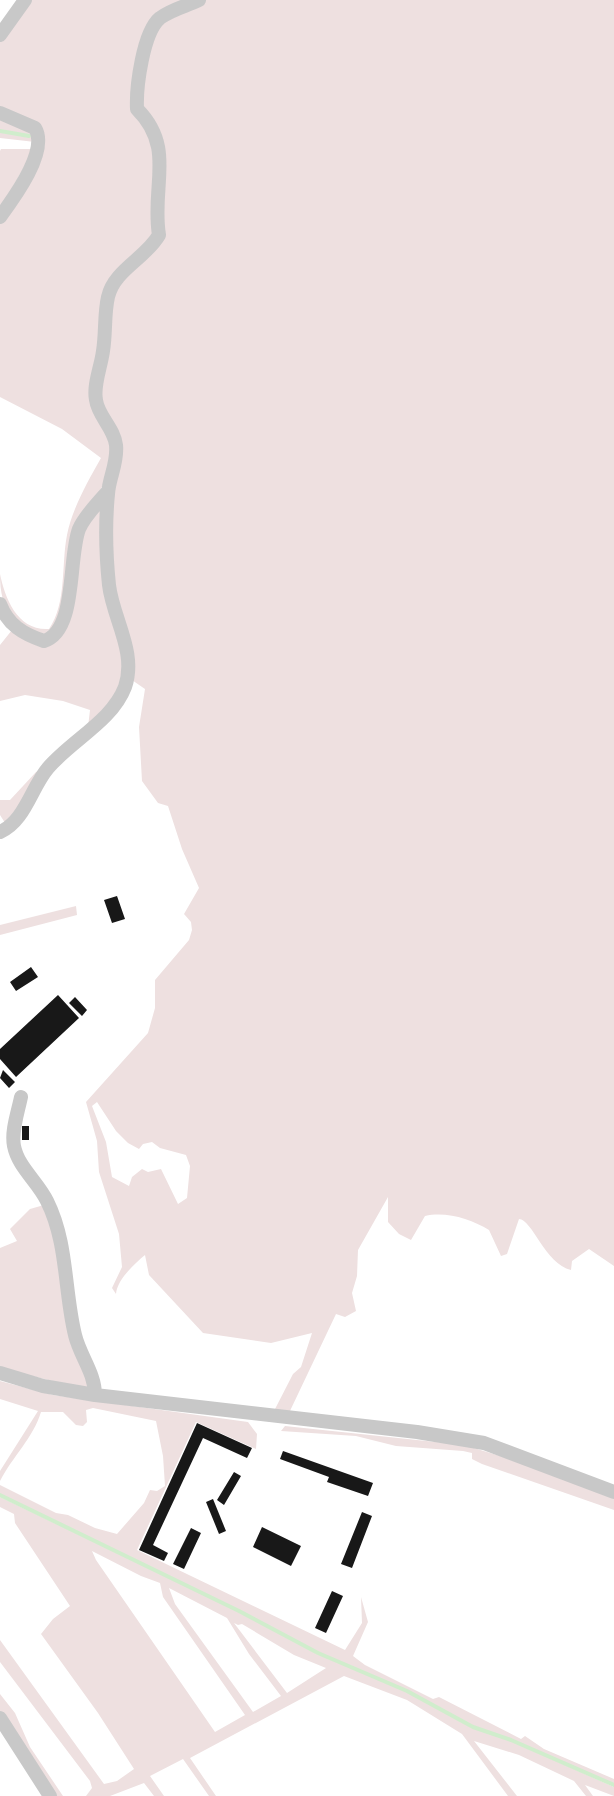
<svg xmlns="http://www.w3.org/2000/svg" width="614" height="1796" font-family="'Exo 2',sans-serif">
<rect width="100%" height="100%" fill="#fff"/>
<path fill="#eee0e0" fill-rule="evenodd" d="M 29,0 L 193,0 L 157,17 L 133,96 L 154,135 L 156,234 L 116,276 L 92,391 L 110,432 L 110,473 L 92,504 L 58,626 L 44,637 C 13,621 0,612 0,574 C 5,599 18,631 49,629 C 67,603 61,565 67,535 C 72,509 88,481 101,458 L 62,429 L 0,397 L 0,223 L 43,142 L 0,109 L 0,41 Z
M 205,0 L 614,0 L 614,1266 L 589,1249 L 572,1261 L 571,1270 C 545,1264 532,1219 519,1219 L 507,1254 L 501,1256 L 489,1230 C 471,1219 446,1211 425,1216 L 411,1240 L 399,1234 L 388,1222 L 388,1197 L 358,1250 L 357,1276 L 352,1293 L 356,1311 L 345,1317 L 336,1314 L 289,1413 L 274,1411 L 293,1374 L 301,1367 L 312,1333 L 271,1343 L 203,1333 L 149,1275 L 145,1255 C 134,1264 117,1280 116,1294 L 112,1288 L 122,1267 L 119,1234 L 99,1172 L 97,1141 L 86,1102 L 148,1033 L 155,1008 L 155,980 L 189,940 L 192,930 L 191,922 L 184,914 L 199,888 L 182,849 L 168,806 L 158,803 L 142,781 L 139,727 L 145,689 L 129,678 L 114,602 L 109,512 L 119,460 L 98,402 L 113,288 L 155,246 L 160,176 L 140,107 L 146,55 L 161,21 ZM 97,1102 L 116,1131 L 128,1143 L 139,1149 L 143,1144 L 152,1142 L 160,1148 L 186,1155 L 190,1166 L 187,1198 L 178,1204 L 161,1169 L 148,1172 L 142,1169 L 132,1177 L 129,1186 L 112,1177 L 106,1142 L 92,1106 Z
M 0,117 L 26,127 L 35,142 L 0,138 L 0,131 L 11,132 L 0,130 Z
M 1,149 L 34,149 L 0,210 L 0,151 Z
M 102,507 L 125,668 L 118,696 L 88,727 L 90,710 L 63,701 L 25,695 L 0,701 L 0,645 L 12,630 L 56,641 L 84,528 Z
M 43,769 L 7,826 L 0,815 L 0,800 L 10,800 L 36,772 Z
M 76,906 L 77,915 L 0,935 L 0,925 Z
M 44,1205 L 52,1227 L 89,1390 L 0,1368 L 0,1248 L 17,1241 L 10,1229 L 30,1209 Z
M 0,1381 L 53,1395 L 248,1422 L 257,1434 L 256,1449 L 196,1422 L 137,1550 L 345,1650 L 362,1623 L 361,1597 L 368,1622 L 353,1656 L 365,1665 L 433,1699 L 439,1697 L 521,1739 L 525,1736 L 544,1749 L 614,1779 L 614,1784 L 512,1739 L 473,1726 L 407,1690 L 318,1653 L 239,1610 L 0,1494 L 0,1485 L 56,1513 L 68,1515 L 95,1528 L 117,1534 L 144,1503 L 150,1490 L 157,1491 L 165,1486 L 163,1456 L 156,1421 L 93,1408 L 86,1410 L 87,1422 L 83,1426 L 76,1425 L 63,1412 L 41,1412 C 33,1438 13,1456 0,1481 L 0,1471 L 38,1411 L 0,1399 Z
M 285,1426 L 464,1445 L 510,1459 L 614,1498 L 614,1510 L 482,1464 L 472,1459 L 472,1453 L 463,1451 L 396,1446 L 356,1436 L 281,1431 Z
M 0,1497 L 238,1611 L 317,1654 L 406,1691 L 472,1728 L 511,1741 L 614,1787 L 614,1796 L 585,1785 L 593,1796 L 586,1796 L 574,1781 L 519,1755 L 474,1741 L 517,1796 L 508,1796 L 462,1734 L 407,1700 L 344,1676 L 190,1758 L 216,1796 L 209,1796 L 183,1759 L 150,1776 L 164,1796 L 154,1796 L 144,1783 L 110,1796 L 86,1796 L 92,1788 L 90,1781 L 0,1662 L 0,1640 L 104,1784 L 117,1781 L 134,1769 L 98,1713 L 41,1634 L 53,1619 L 70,1606 L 15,1523 L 14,1514 L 0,1507 ZM 92,1551 L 141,1576 L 160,1583 L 163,1597 L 245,1715 L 215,1732 L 96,1560 ZM 169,1588 L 227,1618 L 249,1654 L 281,1696 L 253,1712 L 175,1604 ZM 234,1623 L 238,1625 L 242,1624 L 294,1655 L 326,1668 L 287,1693 Z
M 0,1694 L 15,1713 L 30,1747 L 63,1796 L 54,1796 L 0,1713 Z"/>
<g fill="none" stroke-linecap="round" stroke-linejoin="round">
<path stroke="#d0edcc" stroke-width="4" d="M 0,131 L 29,136
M 0,1495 L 239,1611 L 318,1653 L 407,1691 L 473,1727 L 511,1740 L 614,1785"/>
</g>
<path fill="#181818" d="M 117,896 L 125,919 L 112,923 L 104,900 Z
M 31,967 L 38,977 L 16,991 L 10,982 Z
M 58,995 L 79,1018 L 16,1077 L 0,1059 L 0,1049 Z
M 75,997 L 87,1010 L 82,1016 L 69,1003 Z
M 3,1070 L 15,1082 L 9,1088 L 0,1078 Z
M 22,1126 L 29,1126 L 29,1140 L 22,1140 Z
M 197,1423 L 252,1448 L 247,1458 L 203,1438 L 153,1545 L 168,1553 L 164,1561 L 139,1550 Z
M 283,1451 L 373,1483 L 368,1496 L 327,1482 L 329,1477 L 280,1459 Z
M 234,1472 L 241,1476 L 224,1505 L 217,1500 Z
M 213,1499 L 226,1531 L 219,1534 L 206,1502 Z
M 362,1512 L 372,1516 L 352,1568 L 341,1564 Z
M 262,1527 L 301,1546 L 291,1566 L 253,1547 Z
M 191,1528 L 201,1533 L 184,1569 L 173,1564 Z
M 332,1591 L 343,1596 L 326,1633 L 315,1628 Z"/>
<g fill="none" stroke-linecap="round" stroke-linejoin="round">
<path stroke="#c8c8c8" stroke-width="14" d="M 0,35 L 25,0
M 0,113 L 35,128 C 49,151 14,198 0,217
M 0,604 C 8,625 23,634 44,641 C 77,631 68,558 79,529 C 85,515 98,503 108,491
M 0,832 C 25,821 31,788 48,768 C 72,740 112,721 125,687 C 137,652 113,619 109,585 C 106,556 105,524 108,494 C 109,477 118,463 116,445 C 114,428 98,416 96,400 C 93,385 101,367 103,351 C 106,333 104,314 108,297 C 114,270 146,258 159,235 C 151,186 176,148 137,109 C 136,87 143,32 160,18 C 172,9 187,6 199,0
M 21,1097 C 18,1112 11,1131 14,1146 C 18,1167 38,1182 47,1201 C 68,1243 64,1290 75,1335 C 80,1356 95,1373 95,1395
M 0,1373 L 43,1386 L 95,1395 L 417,1432 L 484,1443 L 614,1492
M 0,1718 L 50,1796"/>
</g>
</svg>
